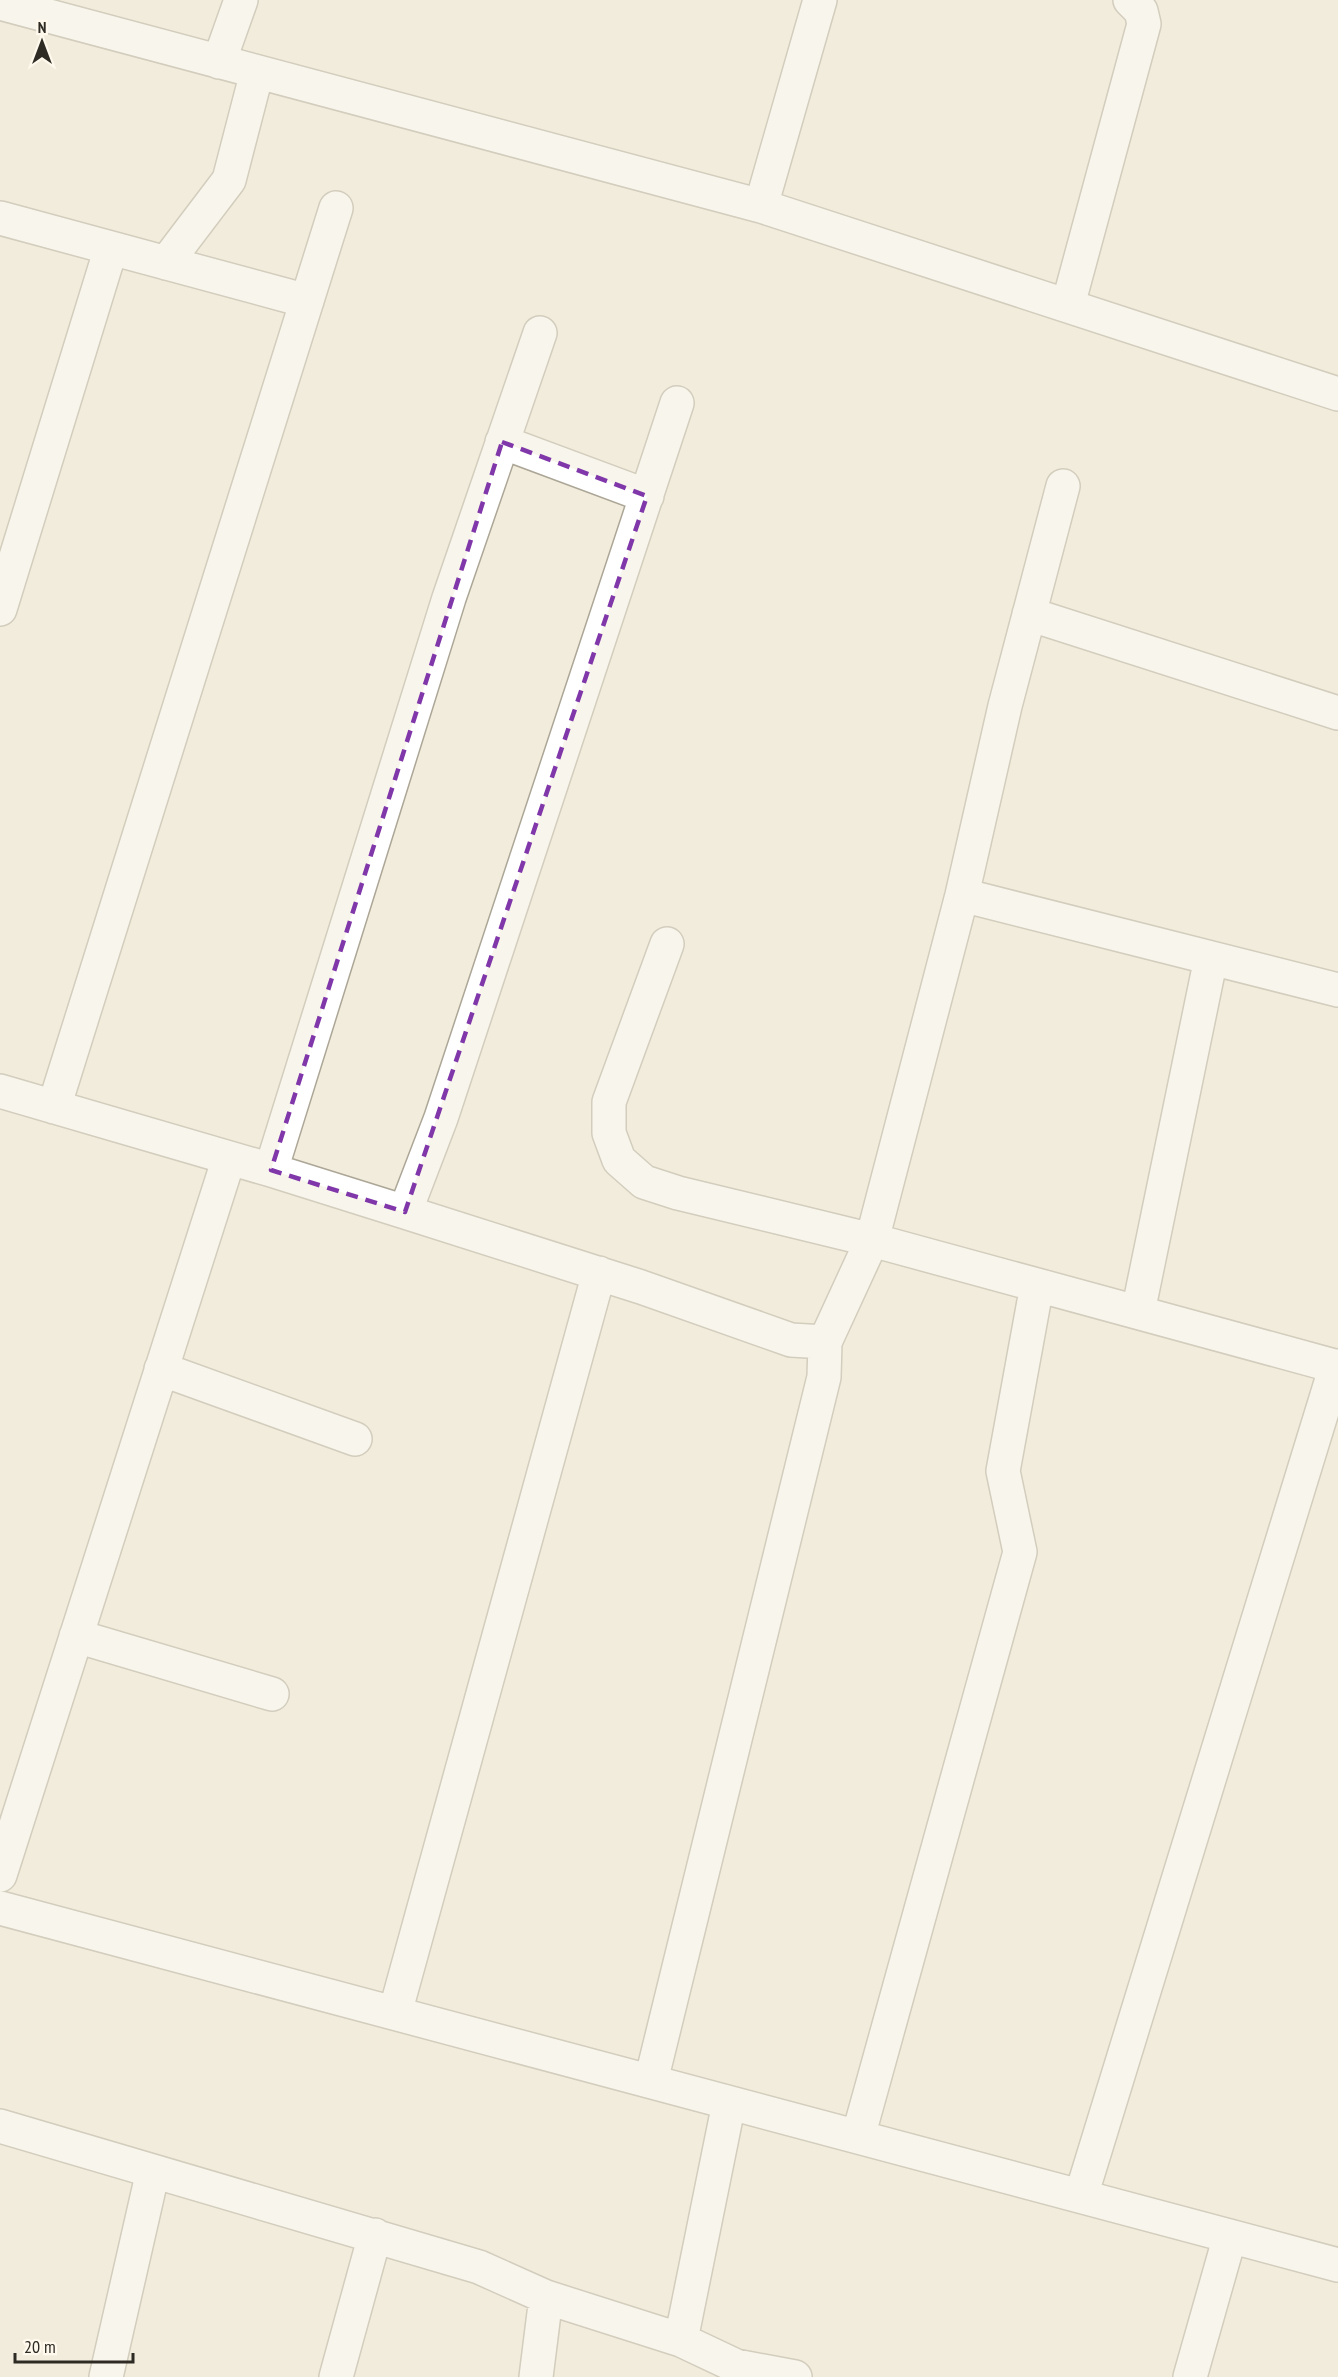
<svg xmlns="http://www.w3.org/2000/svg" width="1338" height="2377" font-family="'PT Sans Narrow',sans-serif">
<rect width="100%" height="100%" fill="#f2ecdc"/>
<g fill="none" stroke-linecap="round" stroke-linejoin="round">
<defs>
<path id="minor" d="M 0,3 L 761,206 L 1338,394
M 219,62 L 241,0
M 761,206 L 820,0
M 0,218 L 307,301
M 166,263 L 229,180 L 257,72
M 1068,305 L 1144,24 L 1141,11 L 1130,0
M 502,442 L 647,496
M 0,609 L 111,248
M 1029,614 L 1338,713
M 962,895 L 1338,990
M 667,944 L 609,1102 L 609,1133 L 619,1160 L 644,1182 L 678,1193 L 872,1240 L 1338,1367
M 0,1091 L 271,1170 L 405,1212 L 641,1287 L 791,1340 L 825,1342 L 872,1240 L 962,895 L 1005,706 L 1063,486
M 54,1107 L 336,208
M 271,1170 L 449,598 L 540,333
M 405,1212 L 441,1118 L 677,403
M 1138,1312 L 1211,958
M 161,1369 L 355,1439
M 76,1636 L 272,1694
M 0,1875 L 229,1158
M 0,1908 L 1338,2265
M 395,2013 L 599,1273
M 651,2081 L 824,1377 L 825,1342
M 0,2126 L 479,2267 L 546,2297 L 681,2340 L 736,2366 L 795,2377
M 858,2137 L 1020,1552 L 1003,1471 L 1037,1285
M 1081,2196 L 1336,1366
M 681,2340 L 729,2103
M 106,2377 L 153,2171
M 336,2377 L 375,2235
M 536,2377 L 546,2297
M 1190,2377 L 1230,2236"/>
</defs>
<use href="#minor" stroke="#aca697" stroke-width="36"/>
<use href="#minor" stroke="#fff" stroke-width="33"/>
</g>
<path d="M0 0H1338V2377H0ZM 502,442 L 647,496 L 405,1212 L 271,1170 Z" fill="#f2ecdc" fill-opacity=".55" fill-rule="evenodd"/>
<path fill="none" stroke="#8037a9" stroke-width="4.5" stroke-dasharray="12 8" stroke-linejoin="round" d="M 502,442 L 647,496 L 405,1212 L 271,1170 Z"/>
<g transform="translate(42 42)" stroke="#fef9ec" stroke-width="4.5" paint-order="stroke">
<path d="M0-4.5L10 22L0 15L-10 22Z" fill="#2e2b25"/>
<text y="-9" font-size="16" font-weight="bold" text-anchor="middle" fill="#2e2b25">N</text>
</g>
<path d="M15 2353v9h118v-9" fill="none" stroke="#2e2b25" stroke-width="3"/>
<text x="24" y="2353" font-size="18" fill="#2e2b25" stroke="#fef9ec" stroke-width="4.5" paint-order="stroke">20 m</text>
</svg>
